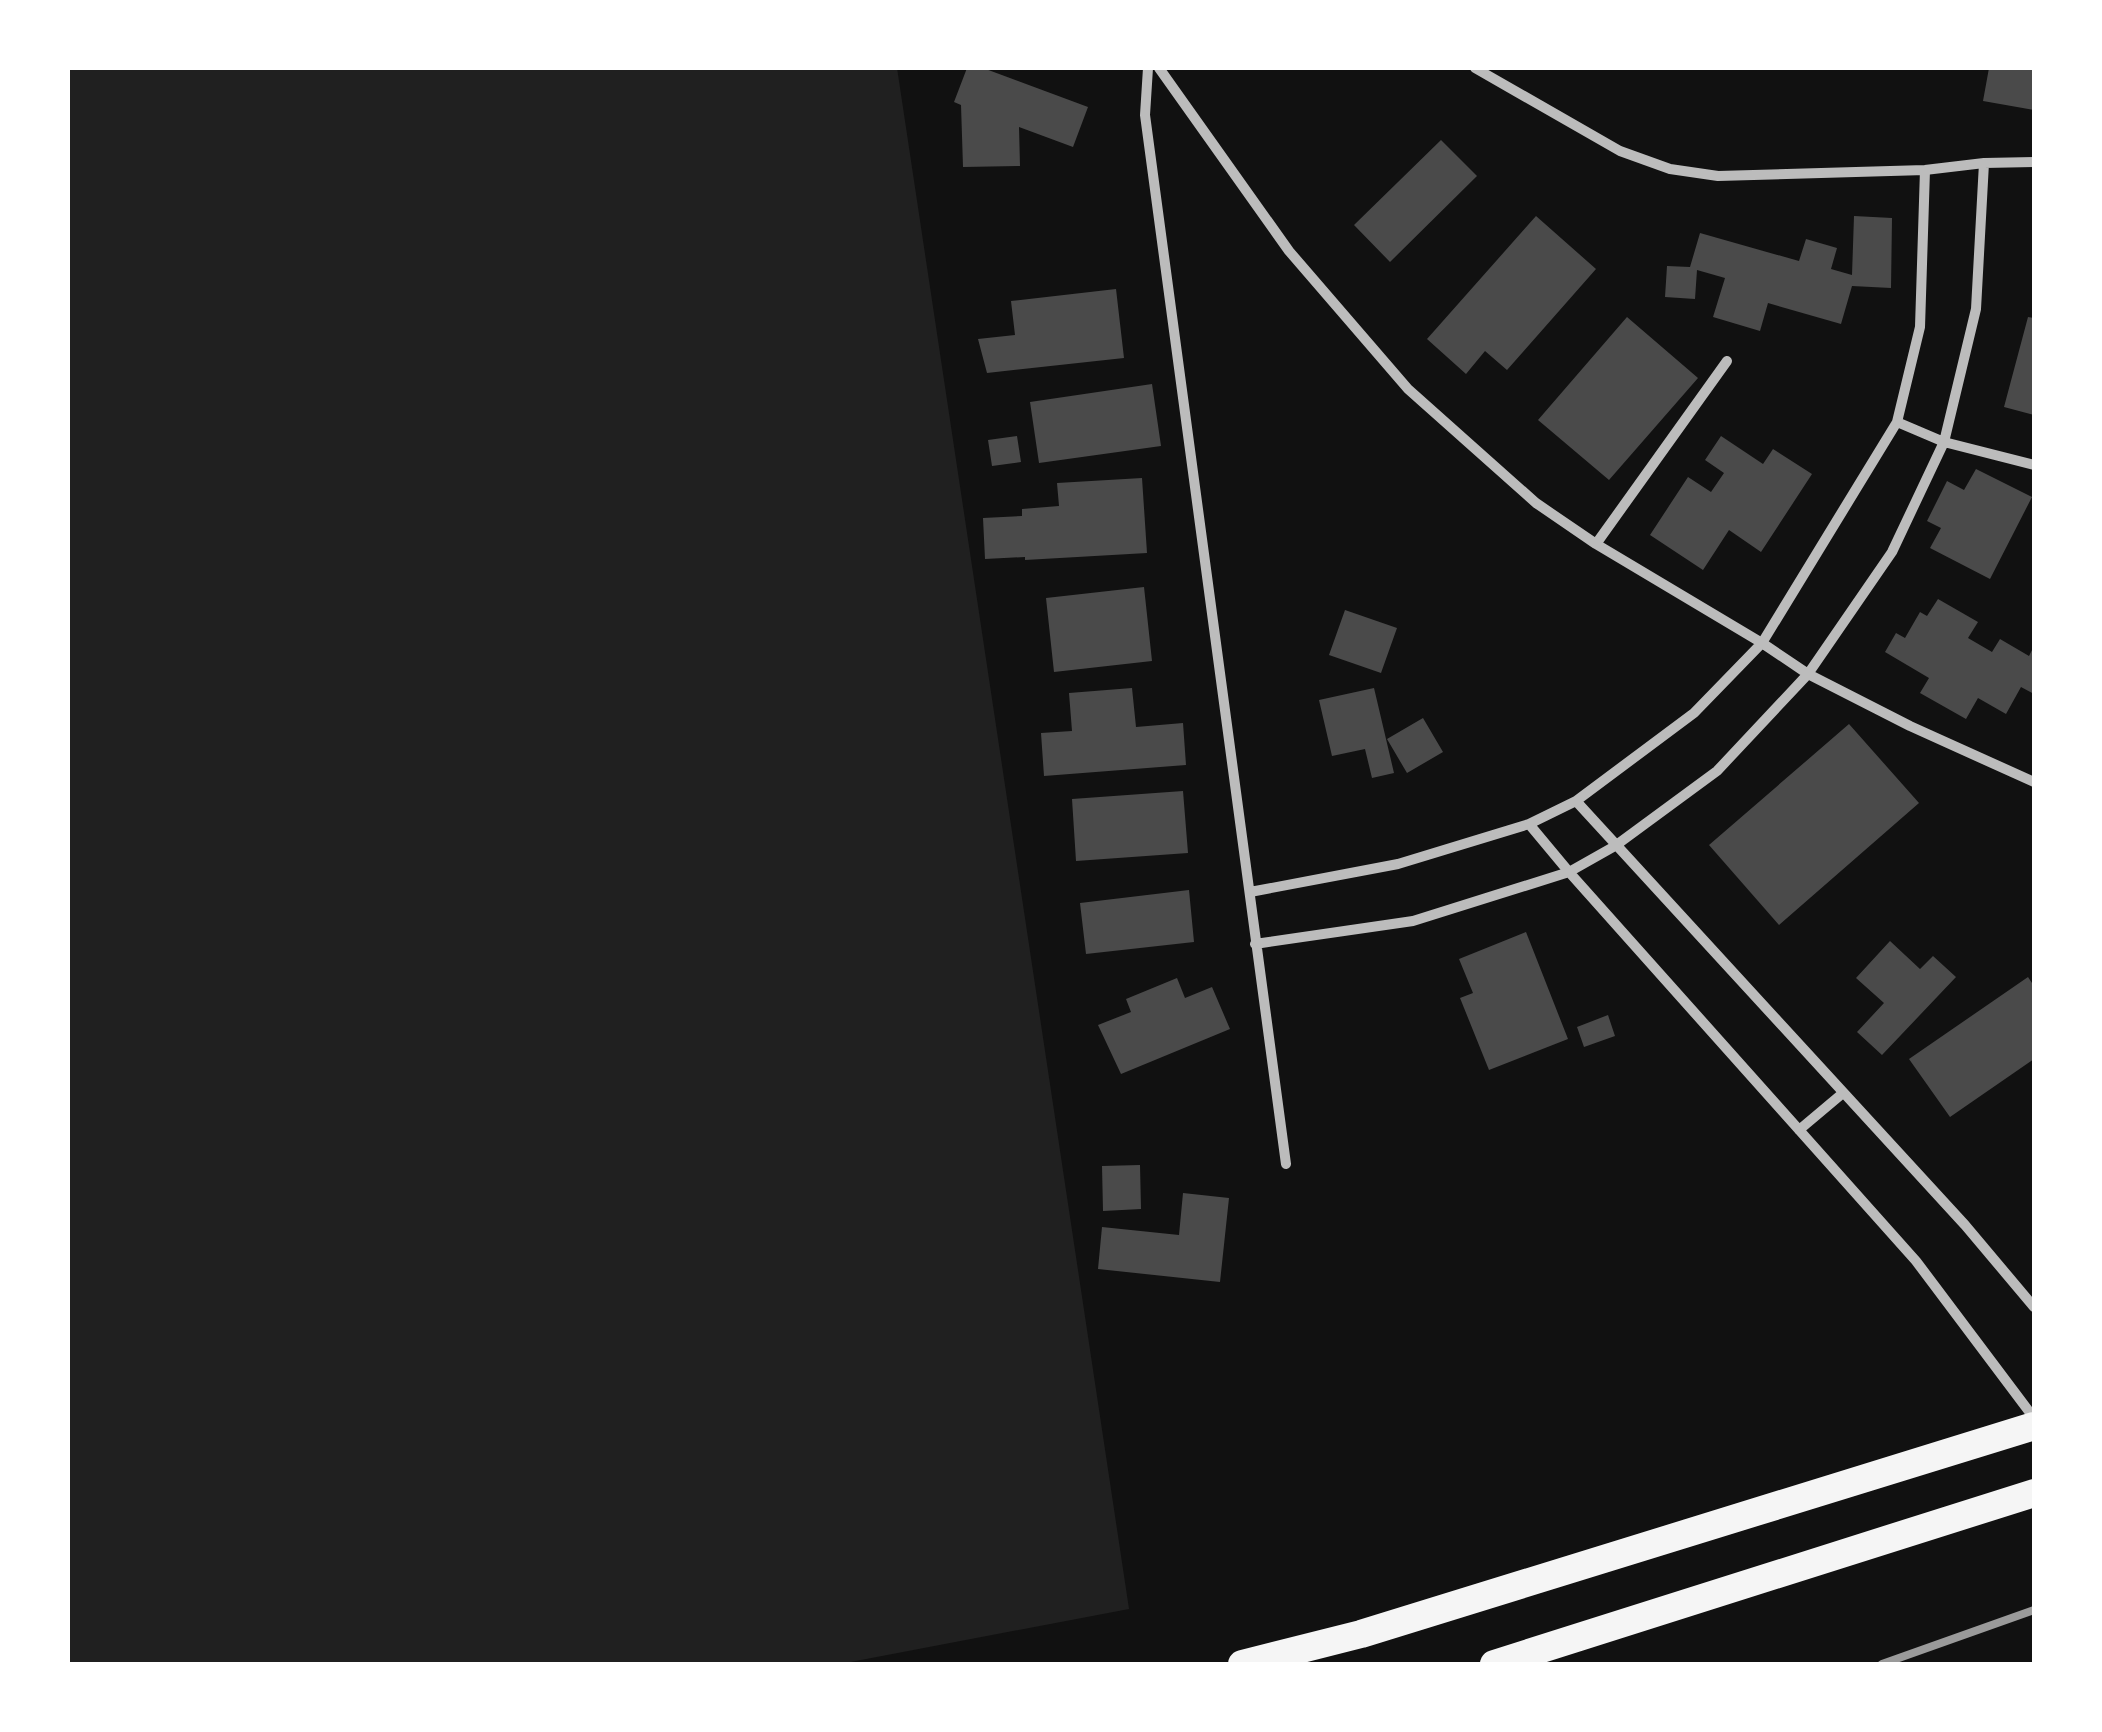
<svg xmlns="http://www.w3.org/2000/svg" width="2102" height="1732" font-family="Roboto,sans-serif">
<rect width="100%" height="100%" fill="#111"/>
<path fill="#202020" d="M 68,68 L 897,68 L 1129,1609 L 840,1664 L 68,1664 Z"/>
<path fill="#4a4a4a" d="M 967,68 L 983,68 L 1088,107 L 1073,147 L 1019,127 L 1020,166 L 963,167 L 961,105 L 954,102 Z
M 1989,68 L 2034,68 L 2034,110 L 1983,101 Z
M 1441,140 L 1477,176 L 1390,262 L 1354,225 Z
M 1536,216 L 1596,269 L 1507,370 L 1485,351 L 1466,374 L 1427,339 Z
M 1854,216 L 1892,218 L 1891,288 L 1852,286 L 1841,324 L 1768,303 L 1760,331 L 1713,317 L 1725,278 L 1697,270 L 1695,299 L 1665,297 L 1667,266 L 1690,267 L 1700,233 L 1799,261 L 1806,239 L 1837,248 L 1831,269 L 1852,275 Z
M 1116,289 L 1124,358 L 987,373 L 978,339 L 1015,335 L 1011,301 Z
M 1627,317 L 1698,378 L 1609,480 L 1538,420 Z
M 2028,317 L 2034,318 L 2034,415 L 2004,407 Z
M 1152,384 L 1161,446 L 1039,463 L 1030,402 Z
M 1017,436 L 1021,462 L 992,466 L 988,440 Z
M 1721,436 L 1763,464 L 1773,449 L 1812,474 L 1761,552 L 1729,530 L 1703,570 L 1650,535 L 1688,477 L 1711,492 L 1724,473 L 1705,460 Z
M 1976,469 L 2032,497 L 1990,579 L 1930,548 L 1941,528 L 1927,521 L 1947,481 L 1964,490 Z
M 1142,478 L 1147,553 L 1025,560 L 1025,557 L 985,559 L 983,518 L 1022,516 L 1022,509 L 1059,506 L 1057,483 Z
M 1144,587 L 1152,661 L 1054,672 L 1046,598 Z
M 1938,599 L 1978,622 L 1968,638 L 1992,652 L 2000,639 L 2029,656 L 2034,646 L 2034,694 L 2021,687 L 2006,714 L 1978,698 L 1966,719 L 1920,693 L 1929,678 L 1885,652 L 1896,633 L 1905,638 L 1920,612 L 1927,616 Z
M 1345,610 L 1397,628 L 1381,673 L 1329,655 Z
M 1132,688 L 1136,727 L 1183,723 L 1186,765 L 1044,776 L 1041,733 L 1072,731 L 1069,693 Z
M 1374,688 L 1394,773 L 1372,778 L 1365,749 L 1332,756 L 1319,700 Z
M 1423,718 L 1443,752 L 1407,773 L 1387,739 Z
M 1849,724 L 1919,803 L 1779,925 L 1709,845 Z
M 1183,791 L 1188,853 L 1076,861 L 1072,799 Z
M 1189,890 L 1194,942 L 1086,954 L 1080,903 Z
M 1526,932 L 1568,1039 L 1489,1070 L 1460,998 L 1473,993 L 1459,959 Z
M 1890,941 L 1920,969 L 1933,956 L 1956,977 L 1882,1055 L 1857,1032 L 1884,1003 L 1856,978 Z
M 2028,977 L 2034,986 L 2034,1059 L 1950,1117 L 1909,1059 Z
M 1177,978 L 1185,998 L 1212,987 L 1230,1029 L 1121,1074 L 1098,1025 L 1131,1012 L 1126,999 Z
M 1608,1015 L 1615,1036 L 1584,1047 L 1577,1027 Z
M 1140,1165 L 1141,1209 L 1103,1211 L 1102,1166 Z
M 1183,1193 L 1229,1198 L 1220,1282 L 1098,1269 L 1102,1227 L 1179,1235 Z"/>
<g fill="none" stroke-linecap="round" stroke-linejoin="round">
<path stroke="#bcbcbc" stroke-width="10" d="M 1148,68 L 1145,115 L 1286,1164
M 1159,68 L 1289,251 L 1408,389 L 1536,503 L 1596,544 L 1762,643 L 1808,674 L 1910,726 L 2034,782
M 1475,68 L 1620,151 L 1670,169 L 1718,176 L 1925,170 L 1984,163 L 2034,162
M 1897,422 L 1944,442 L 2034,465
M 1596,544 L 1727,361
M 1576,801 L 1965,1225 L 2034,1307
M 1529,824 L 1569,872 L 1916,1261 L 2034,1418
M 1250,892 L 1398,864 L 1529,824 L 1576,801 L 1694,713 L 1762,643 L 1897,422 L 1920,327 L 1925,170
M 1255,944 L 1413,921 L 1569,872 L 1615,846 L 1717,771 L 1808,674 L 1892,552 L 1944,442 L 1976,309 L 1984,163
M 1799,1130 L 1843,1093"/>
<path stroke="#f5f5f5" stroke-width="28" d="M 1242,1664 L 1361,1634 L 2034,1426
M 1494,1664 L 2034,1493"/>
<path stroke="#9a9a9a" stroke-width="8" d="M 1882,1664 L 2034,1610"/>
</g>
<rect width="2102" height="1732" fill="none" stroke="#ffffff" stroke-width="140"/>
</svg>
